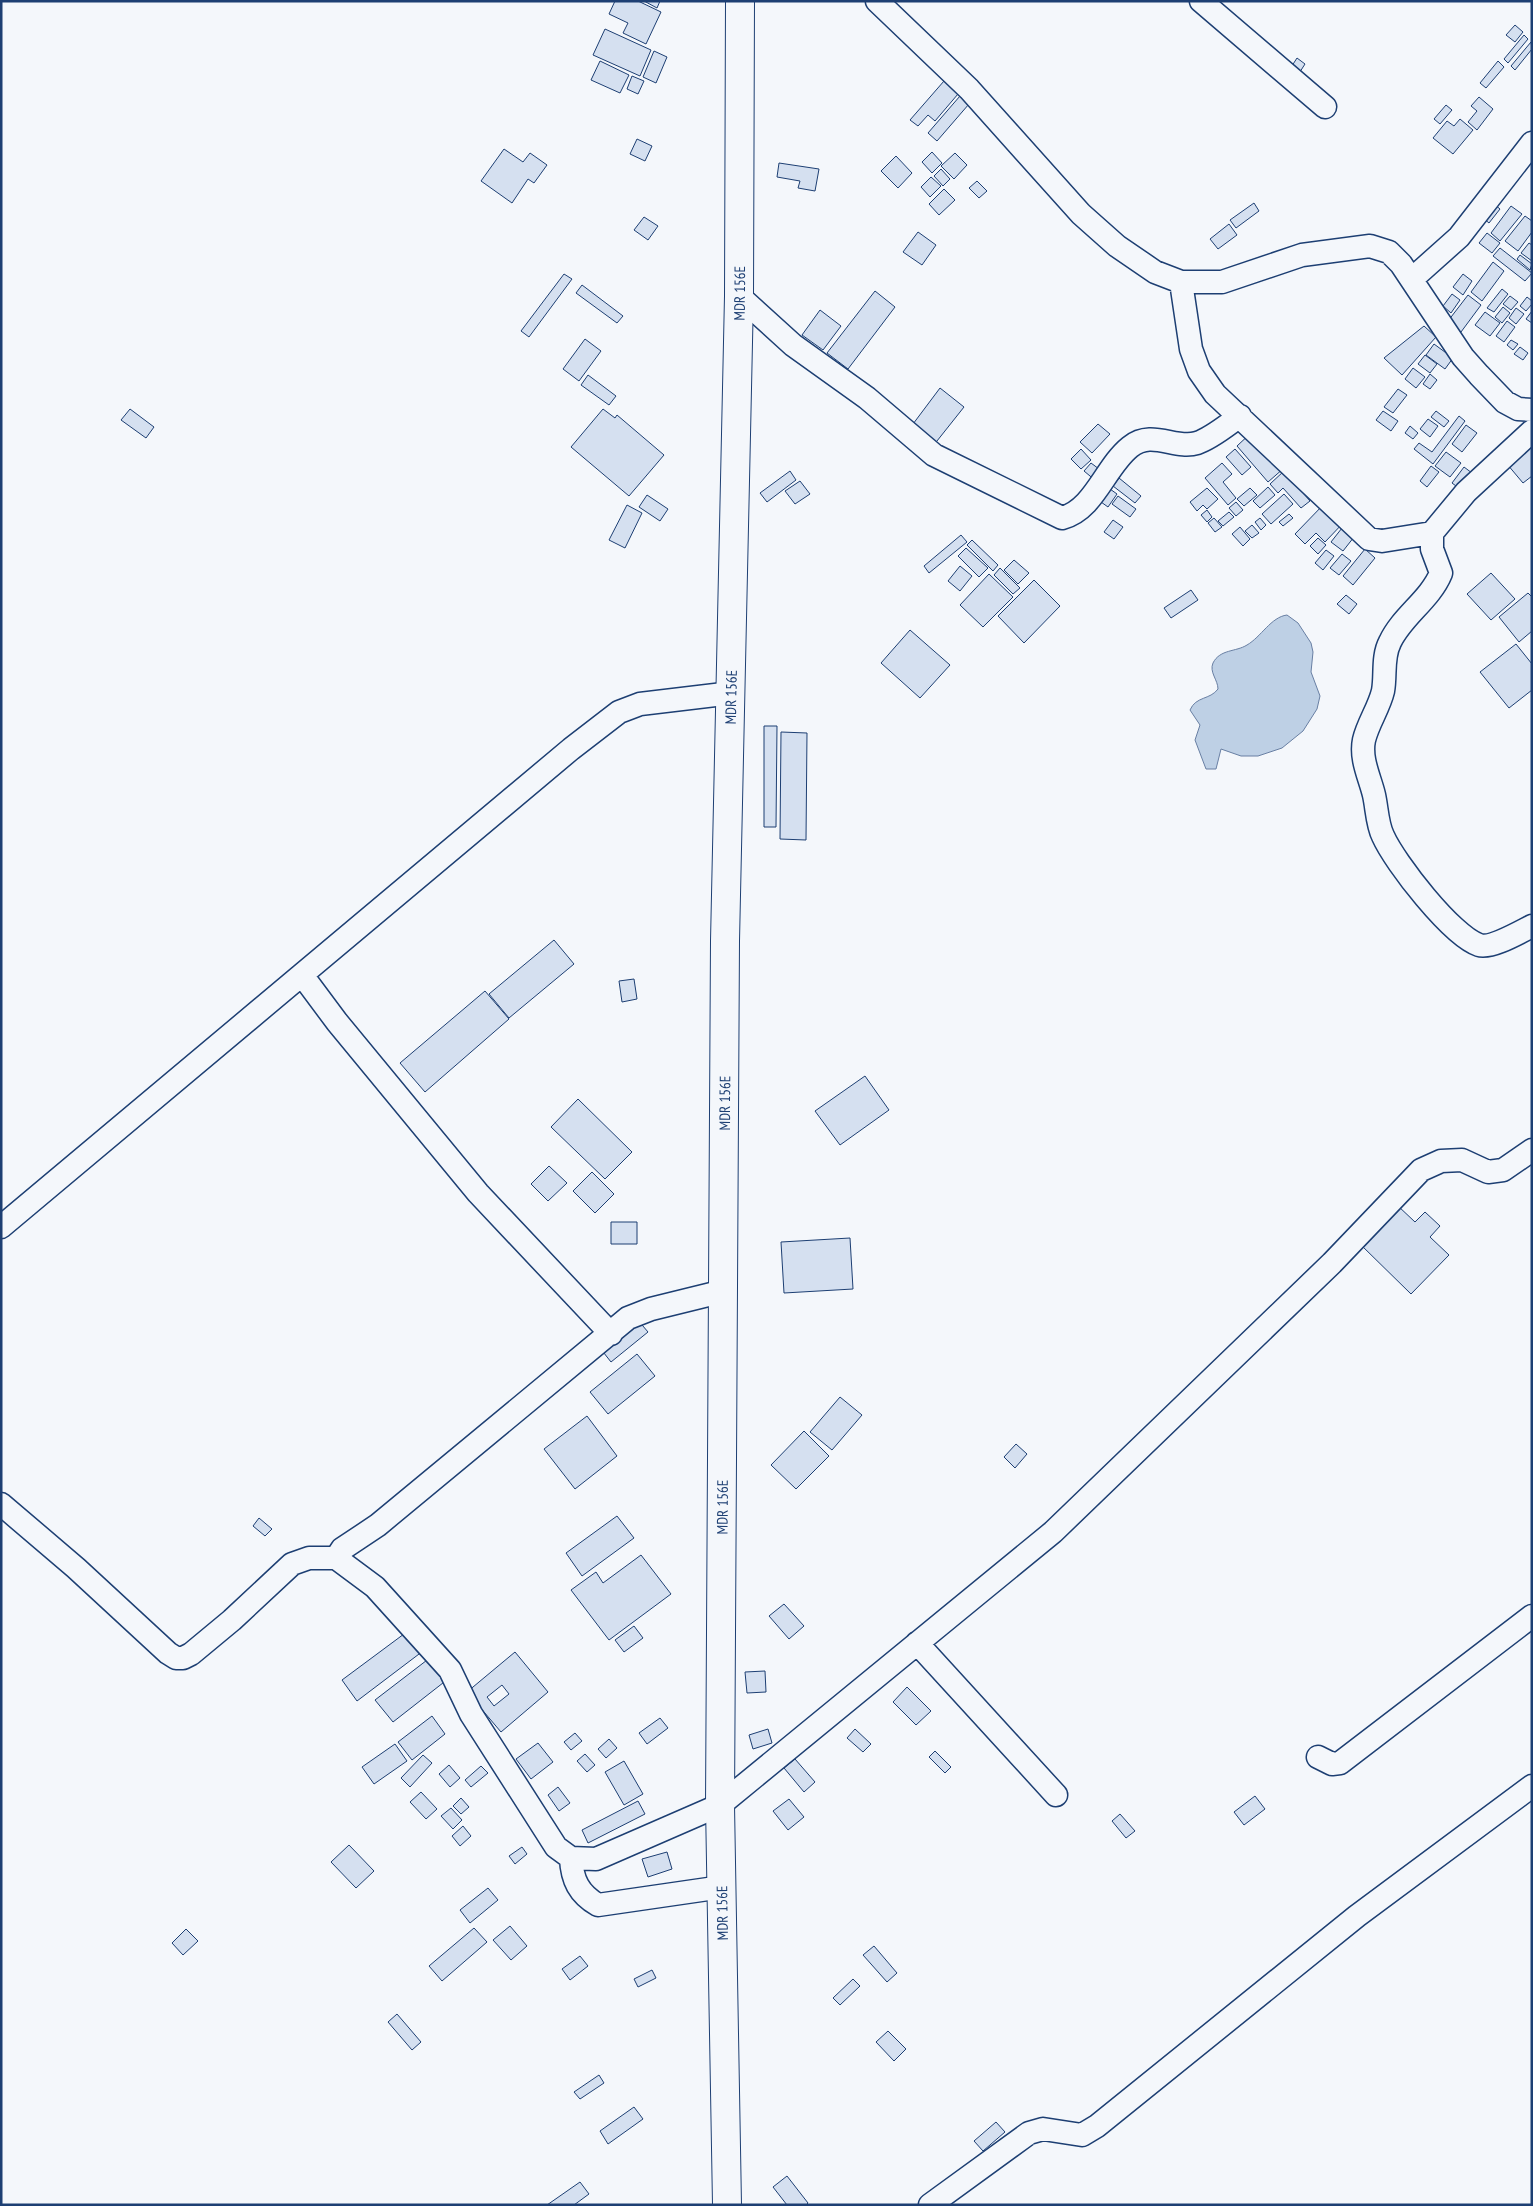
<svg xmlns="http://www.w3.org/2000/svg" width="1533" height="2206" font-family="'PT Sans Narrow',sans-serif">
<rect width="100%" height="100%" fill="#f4f7fb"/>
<path fill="#bed0e5" stroke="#687fa3" d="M 1287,615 L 1298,623 L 1311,643 L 1313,652 L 1311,672 L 1320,696 L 1317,709 L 1303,731 L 1282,748 L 1258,756 L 1241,756 L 1221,749 L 1216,769 L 1206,769 L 1195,740 L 1200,725 L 1190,710 C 1196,696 1210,700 1218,689 C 1218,680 1209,672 1213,663 C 1220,649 1236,652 1247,645 C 1261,637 1271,617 1287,615 Z"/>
<path fill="#d5e0f0" stroke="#1d3f73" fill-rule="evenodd" d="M 615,1 L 638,1 L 661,12 L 646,44 L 623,33 L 628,23 L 609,14 Z
M 644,1 L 660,1 L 657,8 Z
M 1515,25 L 1523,32 L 1515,42 L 1506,35 Z
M 605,29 L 651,50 L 640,76 L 593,55 Z
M 1524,35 L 1528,39 L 1508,63 L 1504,59 Z
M 1531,42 L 1532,49 L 1515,70 L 1511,66 Z
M 654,51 L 667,57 L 656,83 L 643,77 Z
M 1297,58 L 1305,64 L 1296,78 L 1288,72 Z
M 600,61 L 629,75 L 620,93 L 591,80 Z
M 1498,61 L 1504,67 L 1486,88 L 1480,83 Z
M 632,76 L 644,81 L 638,94 L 627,89 Z
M 944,81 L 958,94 L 935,121 L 928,115 L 918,126 L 910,120 Z
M 960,96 L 969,104 L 937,141 L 928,133 Z
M 1479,97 L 1493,109 L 1477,130 L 1468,122 L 1477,111 L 1471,106 Z
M 1446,105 L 1452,110 L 1440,124 L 1434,119 Z
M 1460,119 L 1473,130 L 1453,154 L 1433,138 L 1447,121 L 1454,126 Z
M 637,139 L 652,146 L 645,161 L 630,154 Z
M 504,149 L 523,162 L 530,153 L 547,165 L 534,183 L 528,179 L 512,203 L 481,181 Z
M 932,152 L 942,163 L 932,173 L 922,162 Z
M 955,153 L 967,165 L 954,179 L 941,166 Z
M 896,156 L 912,173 L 898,188 L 881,171 Z
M 779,163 L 819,169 L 815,191 L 798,188 L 800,181 L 777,177 Z
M 941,169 L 950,179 L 943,186 L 934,176 Z
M 931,177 L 941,186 L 930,197 L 921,187 Z
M 977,181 L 987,191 L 979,198 L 969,188 Z
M 944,189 L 955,200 L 939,215 L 929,204 Z
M 1254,203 L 1259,211 L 1236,228 L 1230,220 Z
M 1494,204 L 1500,209 L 1489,223 L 1483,218 Z
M 1511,206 L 1522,214 L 1500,241 L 1491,233 Z
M 1525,216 L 1532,221 L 1532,232 L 1518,251 L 1505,241 Z
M 644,217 L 658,226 L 648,240 L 634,230 Z
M 1229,224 L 1237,235 L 1218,249 L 1210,239 Z
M 918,232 L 936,245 L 922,265 L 903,252 Z
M 1487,233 L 1500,243 L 1492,253 L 1479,243 Z
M 1529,243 L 1532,245 L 1532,261 L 1521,253 Z
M 1500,248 L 1532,273 L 1525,281 L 1493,256 Z
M 1520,255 L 1532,264 L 1530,270 L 1517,259 Z
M 1493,262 L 1504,271 L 1482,301 L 1471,292 Z
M 564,274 L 572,279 L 529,337 L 521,331 Z
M 1463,274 L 1472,281 L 1463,295 L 1453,287 Z
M 582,285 L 623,316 L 617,323 L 576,293 Z
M 1502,289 L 1508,294 L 1494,312 L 1487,308 Z
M 875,291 L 895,307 L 848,369 L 827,353 Z
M 1452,294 L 1460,300 L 1451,313 L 1443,306 Z
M 1468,295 L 1481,305 L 1461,332 L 1448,321 Z
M 1510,296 L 1518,302 L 1511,310 L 1503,304 Z
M 1527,297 L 1532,301 L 1532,304 L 1526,311 L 1520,306 Z
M 1503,307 L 1510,313 L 1502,323 L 1495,317 Z
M 1516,308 L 1524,314 L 1516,324 L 1509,318 Z
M 820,310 L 841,326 L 823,350 L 802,335 Z
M 1532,311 L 1532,323 L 1526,319 Z
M 1485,312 L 1500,323 L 1490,336 L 1475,325 Z
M 1507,321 L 1515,327 L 1504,342 L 1496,336 Z
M 1424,326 L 1436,337 L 1402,375 L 1384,358 Z
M 585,339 L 601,351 L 579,381 L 563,369 Z
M 1511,340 L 1518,344 L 1513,350 L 1507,345 Z
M 1434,344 L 1453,358 L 1445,369 L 1426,355 Z
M 1520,347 L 1528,353 L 1523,360 L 1514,354 Z
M 1425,355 L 1437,364 L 1430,373 L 1418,364 Z
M 1413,368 L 1425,377 L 1416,388 L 1405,379 Z
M 1430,374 L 1437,380 L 1430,389 L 1423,384 Z
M 588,375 L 616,396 L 609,405 L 581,385 Z
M 940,388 L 964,407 L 933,446 L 910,428 Z
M 1398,389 L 1407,395 L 1393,413 L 1384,407 Z
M 130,409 L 154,427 L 146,438 L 121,420 Z
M 603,409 L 615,418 L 617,415 L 664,455 L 629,496 L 571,447 Z
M 1383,411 L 1398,421 L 1391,431 L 1376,420 Z
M 1436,411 L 1449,421 L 1444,427 L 1431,417 Z
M 1459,416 L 1465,421 L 1433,464 L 1414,449 L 1419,443 L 1432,452 Z
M 1428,419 L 1438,426 L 1430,437 L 1420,429 Z
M 1098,424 L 1110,434 L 1092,453 L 1080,442 Z
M 1466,425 L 1477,433 L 1462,452 L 1452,444 Z
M 1410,426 L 1418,433 L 1413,439 L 1405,433 Z
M 1252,432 L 1284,468 L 1268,482 L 1237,446 Z
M 1532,444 L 1532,476 L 1523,483 L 1507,464 Z
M 1081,449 L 1091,460 L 1081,469 L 1071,459 Z
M 1235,449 L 1251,467 L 1242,475 L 1226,457 Z
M 1446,452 L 1461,463 L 1450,477 L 1435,466 Z
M 1091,463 L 1103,472 L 1096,481 L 1084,471 Z
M 1222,463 L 1232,474 L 1223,482 L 1236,498 L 1228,505 L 1205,478 Z
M 1431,466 L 1439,472 L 1427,487 L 1420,481 Z
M 1464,467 L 1472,473 L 1460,489 L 1452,483 Z
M 790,471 L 796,480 L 767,502 L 760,493 Z
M 1284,471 L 1310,501 L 1301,508 L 1283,488 L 1278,493 L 1270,484 Z
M 1119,478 L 1141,496 L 1135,503 L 1113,486 Z
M 800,481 L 810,494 L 795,504 L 785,491 Z
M 1268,487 L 1275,495 L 1260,508 L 1253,501 Z
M 1207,488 L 1218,499 L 1207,509 L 1203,505 L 1197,511 L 1190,502 Z
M 1250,488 L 1257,495 L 1244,506 L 1237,499 Z
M 1110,489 L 1117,494 L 1108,507 L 1101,502 Z
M 1284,494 L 1293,504 L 1271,524 L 1262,514 Z
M 647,495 L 668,509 L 660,521 L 639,507 Z
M 1118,496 L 1136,509 L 1130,517 L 1112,504 Z
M 1236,502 L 1243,510 L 1236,516 L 1229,508 Z
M 1325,503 L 1345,521 L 1325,542 L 1316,533 L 1305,544 L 1295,534 Z
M 627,505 L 642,513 L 625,548 L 609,540 Z
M 1207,510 L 1212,517 L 1207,522 L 1201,515 Z
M 1229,512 L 1234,517 L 1223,526 L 1218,521 Z
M 1289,514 L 1293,518 L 1283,526 L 1279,522 Z
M 1214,518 L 1222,527 L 1215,532 L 1208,523 Z
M 1260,518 L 1266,525 L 1261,530 L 1255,522 Z
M 1113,520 L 1123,527 L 1114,539 L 1104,532 Z
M 1252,525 L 1259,533 L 1252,538 L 1245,531 Z
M 1240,527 L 1250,539 L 1243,546 L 1232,534 Z
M 1342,528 L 1354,537 L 1343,551 L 1331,542 Z
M 961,535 L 967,542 L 929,573 L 924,566 Z
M 1318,538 L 1326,545 L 1318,554 L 1310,546 Z
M 972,540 L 998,565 L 993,571 L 967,545 Z
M 966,548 L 988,568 L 979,577 L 958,556 Z
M 1365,549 L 1375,558 L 1353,585 L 1343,576 Z
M 1326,550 L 1334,556 L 1323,570 L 1315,563 Z
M 1342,554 L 1351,561 L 1339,575 L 1330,568 Z
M 1014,560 L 1029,573 L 1018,584 L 1004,570 Z
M 960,566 L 972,576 L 960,591 L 948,581 Z
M 1000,568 L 1020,588 L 1013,594 L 994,575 Z
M 1491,573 L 1515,599 L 1491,620 L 1467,594 Z
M 989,574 L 1013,597 L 983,627 L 960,605 Z
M 1034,580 L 1060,606 L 1024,643 L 998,616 Z
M 1191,590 L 1198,600 L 1171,618 L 1164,608 Z
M 1528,593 L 1532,597 L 1532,631 L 1519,642 L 1499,617 Z
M 1346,595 L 1357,604 L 1349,614 L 1337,604 Z
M 910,630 L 950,665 L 920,698 L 881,663 Z
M 1516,644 L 1532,664 L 1532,690 L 1509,708 L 1480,672 Z
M 764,726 L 777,726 L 776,827 L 764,827 Z
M 781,732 L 807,733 L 806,840 L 780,839 Z
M 554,940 L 574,964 L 509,1018 L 489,994 Z
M 634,979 L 637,999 L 622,1002 L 619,981 Z
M 485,991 L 509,1019 L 425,1092 L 400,1063 Z
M 865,1076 L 889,1110 L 840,1145 L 815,1111 Z
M 578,1099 L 632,1152 L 605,1179 L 551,1127 Z
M 549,1166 L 567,1183 L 548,1201 L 531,1184 Z
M 592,1172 L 614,1194 L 595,1213 L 573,1191 Z
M 1397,1205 L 1415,1222 L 1425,1212 L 1440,1226 L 1430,1237 L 1449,1255 L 1411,1294 L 1360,1244 Z
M 611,1222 L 637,1222 L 637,1244 L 611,1244 Z
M 850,1238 L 853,1289 L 784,1293 L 781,1242 Z
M 637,1319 L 648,1332 L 611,1362 L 600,1348 Z
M 637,1354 L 655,1376 L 608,1414 L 590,1392 Z
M 840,1397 L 862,1415 L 832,1450 L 810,1432 Z
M 587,1416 L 617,1456 L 575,1489 L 544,1449 Z
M 804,1431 L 829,1456 L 796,1489 L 771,1465 Z
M 1016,1444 L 1027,1454 L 1015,1468 L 1004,1457 Z
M 617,1516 L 634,1538 L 582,1576 L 566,1553 Z
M 259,1518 L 272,1529 L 265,1536 L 253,1526 Z
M 641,1555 L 671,1594 L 609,1640 L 571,1590 L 596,1572 L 603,1583 Z
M 784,1604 L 804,1626 L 789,1639 L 769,1616 Z
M 634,1626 L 643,1638 L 624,1652 L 615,1640 Z
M 408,1631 L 423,1651 L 357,1701 L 342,1680 Z
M 515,1652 L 548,1692 L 501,1732 L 467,1692 ZM 502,1685 L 509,1694 L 494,1706 L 487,1697 Z
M 431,1657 L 448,1679 L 393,1722 L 375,1700 Z
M 765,1671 L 766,1692 L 747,1693 L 745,1672 Z
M 907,1687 L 931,1711 L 916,1725 L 893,1702 Z
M 432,1716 L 445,1734 L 412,1760 L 398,1742 Z
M 660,1718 L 668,1728 L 647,1744 L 639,1733 Z
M 768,1729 L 772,1743 L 753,1749 L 749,1735 Z
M 855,1729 L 871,1744 L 863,1752 L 847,1738 Z
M 575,1733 L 582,1741 L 571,1750 L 564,1742 Z
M 609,1739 L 617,1748 L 606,1758 L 598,1749 Z
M 538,1743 L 553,1762 L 531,1779 L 516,1759 Z
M 395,1744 L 407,1761 L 374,1784 L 362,1767 Z
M 935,1751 L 951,1767 L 945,1773 L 929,1757 Z
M 585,1754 L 595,1765 L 587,1772 L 577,1761 Z
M 423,1755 L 432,1763 L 410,1787 L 401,1778 Z
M 795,1759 L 815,1782 L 804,1792 L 784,1768 Z
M 624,1761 L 643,1794 L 624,1805 L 605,1772 Z
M 449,1765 L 460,1778 L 450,1787 L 439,1774 Z
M 481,1766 L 488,1773 L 471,1787 L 465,1780 Z
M 558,1787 L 570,1803 L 559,1811 L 548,1795 Z
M 421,1792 L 437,1809 L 426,1819 L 410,1802 Z
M 1255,1796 L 1265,1809 L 1244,1825 L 1234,1812 Z
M 461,1798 L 469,1807 L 461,1814 L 453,1806 Z
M 789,1799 L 804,1817 L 788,1830 L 773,1811 Z
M 638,1801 L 645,1814 L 588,1843 L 582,1830 Z
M 451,1808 L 462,1820 L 453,1829 L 441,1816 Z
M 1120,1814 L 1135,1831 L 1126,1838 L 1112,1821 Z
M 463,1826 L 471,1836 L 460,1846 L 452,1836 Z
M 349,1845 L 374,1871 L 356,1888 L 331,1862 Z
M 522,1847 L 527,1854 L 515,1864 L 509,1856 Z
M 667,1852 L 672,1869 L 648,1877 L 642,1859 Z
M 488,1888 L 498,1900 L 470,1923 L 460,1910 Z
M 510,1926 L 527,1946 L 511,1960 L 493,1940 Z
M 474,1928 L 487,1942 L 442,1981 L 429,1966 Z
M 186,1929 L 198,1941 L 183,1955 L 172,1943 Z
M 874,1946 L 897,1973 L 887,1982 L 863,1955 Z
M 580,1956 L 588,1966 L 570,1980 L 562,1969 Z
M 652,1970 L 656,1978 L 638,1987 L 634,1979 Z
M 853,1979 L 860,1986 L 840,2005 L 833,1998 Z
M 397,2014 L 421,2042 L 412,2050 L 388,2022 Z
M 888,2031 L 906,2049 L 894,2061 L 876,2042 Z
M 599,2075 L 604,2083 L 580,2099 L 574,2092 Z
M 634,2107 L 643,2119 L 608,2144 L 600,2131 Z
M 996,2122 L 1005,2132 L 983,2151 L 974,2141 Z
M 787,2176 L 808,2203 L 806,2205 L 787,2205 L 773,2187 Z
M 580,2182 L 589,2194 L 574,2205 L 547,2205 Z"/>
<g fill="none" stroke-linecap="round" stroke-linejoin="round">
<defs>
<path id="minor" d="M 877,1 L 969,89 L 1081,214 L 1117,246 L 1155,272 L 1181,282 L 1222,282 L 1302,255 L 1370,246 L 1389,252 L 1401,264 L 1463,357 L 1479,375 L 1505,402 L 1518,409 L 1532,410
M 1201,1 L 1325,107
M 1412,279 L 1459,237 L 1532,143
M 1181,282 L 1191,349 L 1199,371 L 1215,394 L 1369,539 L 1382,541 L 1432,533
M 739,296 L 793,345 L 867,398 L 934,455 L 1062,518 C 1094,510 1105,467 1130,447 C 1152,429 1175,450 1197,443 C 1212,438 1227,425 1240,416
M 1532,431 L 1466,492 L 1432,533 L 1432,549 L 1441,573 C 1430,600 1402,616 1390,642 C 1382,657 1386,675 1383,691 C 1379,708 1368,723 1364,740 C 1360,759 1370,778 1374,795 C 1377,808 1377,824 1383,836 C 1395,863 1452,936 1479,945 C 1491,949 1520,932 1532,926
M 302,975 L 337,1022 L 478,1193 L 611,1334
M 1,1227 L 571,749 L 619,712 L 640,704 L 732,693
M 724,1291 L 651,1309 L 628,1318 L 378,1525 L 342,1549 L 336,1558 L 375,1587 L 450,1670 L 471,1714 L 556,1847 L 571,1858 L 596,1859 L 720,1805 L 1053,1532 L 1332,1263 L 1421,1170 L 1441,1161 L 1462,1160 L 1488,1172 L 1503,1170 L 1532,1150
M 1,1504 L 76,1568 L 168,1653 L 176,1658 L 183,1658 L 191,1654 L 232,1620 L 292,1564 L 309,1558 L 336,1558
M 917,1643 L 1056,1795
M 1318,1757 L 1332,1764 L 1340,1763 L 1532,1616
M 571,1858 C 572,1880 579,1894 598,1905 L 722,1887
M 930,2205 L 1029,2133 L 1043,2129 L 1082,2135 L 1097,2126 L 1357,1916 L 1532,1786"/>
<g id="major">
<path id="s1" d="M 727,2205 L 720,1805 L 725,941 L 739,296 L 740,1"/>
</g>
</defs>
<use href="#minor" stroke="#1d3f73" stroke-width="25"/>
<use href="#major" stroke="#1d3f73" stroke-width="30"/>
<use href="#minor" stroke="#f4f7fb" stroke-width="22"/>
<use href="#major" stroke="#f4f7fb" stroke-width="28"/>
</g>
<g text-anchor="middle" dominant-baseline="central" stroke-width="4" stroke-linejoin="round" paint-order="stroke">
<g font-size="15" fill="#1d3f73" stroke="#f4f7fb">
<text stroke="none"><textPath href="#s1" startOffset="1912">MDR 156E</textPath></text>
<text stroke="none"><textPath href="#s1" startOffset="1508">MDR 156E</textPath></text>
<text stroke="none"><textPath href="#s1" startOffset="1102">MDR 156E</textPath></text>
<text stroke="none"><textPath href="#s1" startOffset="698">MDR 156E</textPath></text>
<text transform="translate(722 1913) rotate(-91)">MDR 156E</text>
</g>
</g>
<rect width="1533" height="2206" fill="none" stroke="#1d3f73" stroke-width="5"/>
</svg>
